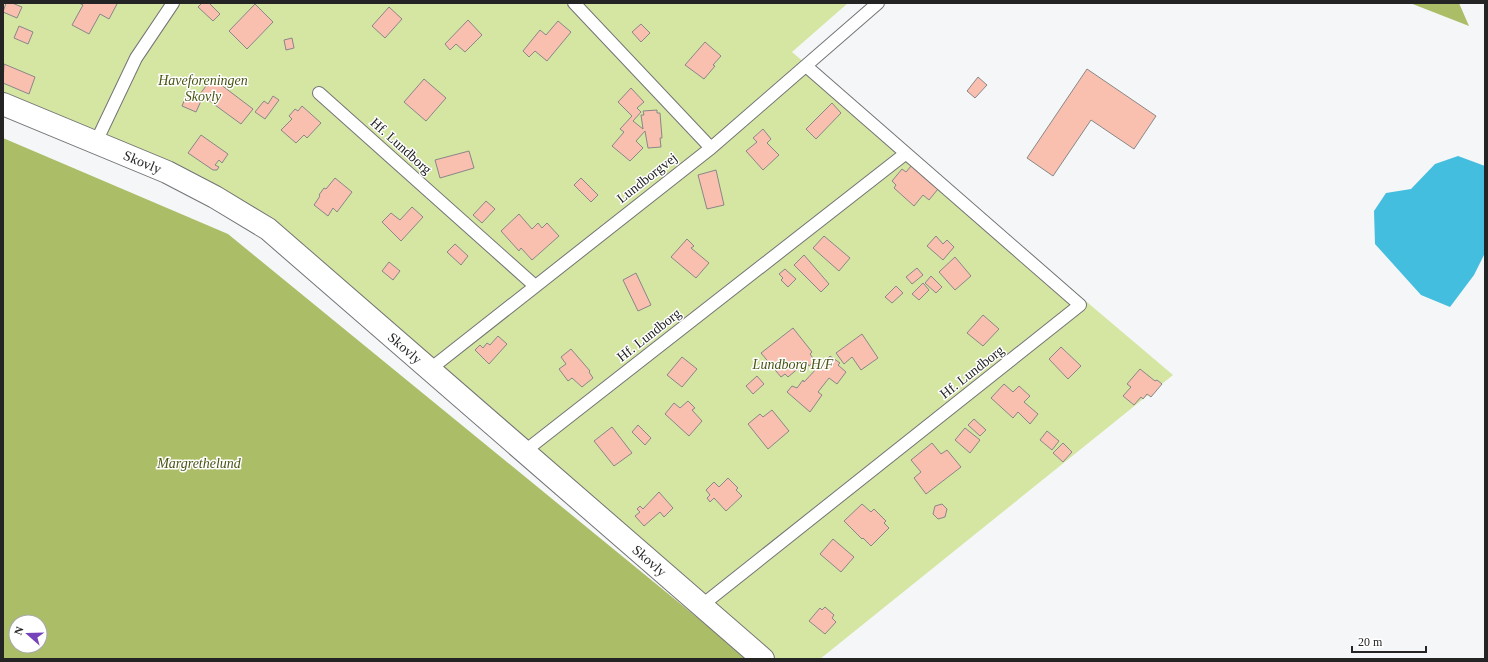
<svg xmlns="http://www.w3.org/2000/svg" width="1488" height="662" font-family="Georgia,serif">
<rect width="100%" height="100%" fill="#f5f6f8"/>
<path fill="#d5e5a2" d="M 3,3 L 848,3 L 792,52 L 1173,375 L 820,659 L 772,659 L 229,192 L 3,99 Z"/>
<path fill="#abbe67" fill-rule="evenodd" d="M 1410,3 L 1459,3 L 1469,26 Z
M 3,138 L 228,234 L 748,659 L 3,659 ZM 16,622 L 40,622 L 40,646 L 16,646 Z"/>
<path fill="#44bedf" d="M 1458,156 L 1485,166 L 1485,253 L 1474,275 L 1450,307 L 1421,295 L 1375,244 L 1374,211 L 1386,193 L 1411,189 L 1435,164 Z"/>
<path fill="#f9c0b0" stroke="#898787" d="M 6,3 L 12,3 L 22,7 L 17,18 L 3,12 Z
M 79,3 L 115,3 L 117,4 L 109,19 L 100,14 L 89,34 L 72,25 L 83,5 Z
M 202,3 L 209,3 L 220,14 L 213,21 L 198,7 Z
M 255,4 L 273,22 L 247,49 L 229,31 Z
M 389,7 L 402,19 L 385,38 L 372,26 Z
M 468,20 L 482,35 L 465,52 L 456,44 L 450,50 L 445,44 Z
M 558,21 L 571,32 L 547,61 L 535,51 L 529,57 L 523,51 L 540,30 L 546,35 Z
M 641,24 L 650,33 L 641,42 L 632,32 Z
M 19,26 L 33,32 L 28,44 L 14,38 Z
M 292,38 L 294,48 L 286,50 L 284,40 Z
M 705,42 L 721,56 L 713,65 L 715,66 L 704,79 L 685,65 Z
M 4,64 L 35,77 L 29,94 L 3,83 Z
M 1087,69 L 1156,116 L 1134,149 L 1091,120 L 1053,176 L 1027,158 Z
M 978,77 L 987,85 L 975,98 L 967,91 Z
M 212,78 L 253,109 L 241,124 L 200,94 Z
M 424,79 L 446,98 L 426,121 L 404,102 Z
M 631,88 L 644,102 L 637,108 L 641,112 L 633,121 L 643,129 L 641,115 L 644,115 L 643,111 L 657,110 L 657,113 L 660,113 L 662,138 L 660,138 L 661,147 L 648,148 L 645,131 L 636,141 L 643,148 L 630,161 L 612,146 L 624,132 L 620,129 L 632,116 L 618,102 Z
M 187,94 L 201,101 L 196,112 L 182,106 Z
M 273,96 L 279,100 L 265,119 L 255,112 L 264,101 L 268,104 Z
M 832,103 L 841,113 L 816,139 L 806,129 Z
M 302,106 L 321,123 L 307,138 L 304,135 L 296,143 L 281,130 L 292,119 L 289,116 L 295,109 L 298,111 Z
M 763,129 L 771,139 L 767,143 L 779,155 L 763,170 L 746,151 L 757,142 L 753,138 Z
M 201,135 L 228,154 L 222,163 L 219,160 L 215,165 L 219,167 L 217,170 L 213,170 L 188,153 Z
M 469,151 L 474,168 L 440,178 L 435,160 Z
M 911,166 L 938,189 L 929,200 L 923,195 L 914,206 L 894,188 L 896,185 L 892,181 L 902,169 L 906,172 Z
M 716,170 L 724,205 L 707,209 L 698,175 Z
M 335,178 L 352,192 L 337,212 L 333,208 L 328,216 L 314,205 L 320,196 L 319,195 L 324,188 L 326,189 Z
M 581,178 L 598,195 L 591,202 L 574,185 Z
M 486,201 L 495,209 L 482,223 L 473,215 Z
M 412,207 L 423,217 L 401,241 L 382,222 L 391,213 L 400,220 Z
M 519,214 L 532,229 L 538,223 L 542,228 L 547,223 L 559,236 L 532,260 L 521,248 L 519,251 L 501,231 Z
M 824,236 L 850,258 L 839,271 L 813,248 Z
M 936,236 L 943,244 L 947,240 L 954,247 L 943,260 L 927,246 Z
M 687,239 L 694,246 L 691,248 L 709,263 L 696,278 L 671,257 Z
M 455,244 L 468,256 L 461,265 L 447,252 Z
M 804,255 L 829,284 L 821,292 L 794,265 Z
M 955,257 L 971,276 L 955,290 L 939,272 Z
M 389,262 L 400,271 L 393,280 L 382,271 Z
M 917,268 L 923,275 L 912,284 L 906,277 Z
M 785,269 L 796,279 L 788,287 L 781,280 L 783,278 L 779,274 Z
M 636,273 L 651,305 L 638,311 L 623,280 Z
M 931,276 L 942,287 L 936,293 L 925,283 Z
M 923,283 L 929,290 L 919,300 L 912,294 Z
M 896,286 L 903,293 L 892,303 L 885,297 Z
M 983,315 L 999,329 L 983,346 L 967,333 Z
M 793,328 L 812,352 L 810,354 L 815,361 L 809,366 L 806,362 L 788,377 L 785,374 L 781,377 L 761,353 Z
M 862,334 L 878,358 L 861,370 L 852,357 L 844,364 L 836,353 Z
M 498,336 L 507,344 L 489,364 L 475,350 L 480,345 L 483,348 L 487,343 L 490,345 Z
M 1061,347 L 1081,366 L 1068,379 L 1049,359 Z
M 571,349 L 590,371 L 589,372 L 593,378 L 582,387 L 572,378 L 568,381 L 559,369 L 566,364 L 561,357 Z
M 830,356 L 840,363 L 838,365 L 846,372 L 837,384 L 829,378 L 818,392 L 822,395 L 810,412 L 787,392 L 792,386 L 797,388 L 803,380 L 804,382 L 818,367 L 820,368 Z
M 682,357 L 697,369 L 682,387 L 667,375 Z
M 1140,369 L 1155,381 L 1157,380 L 1162,384 L 1151,397 L 1147,394 L 1143,399 L 1141,397 L 1134,405 L 1123,396 L 1131,387 L 1127,384 Z
M 757,376 L 764,384 L 753,394 L 746,386 Z
M 1004,384 L 1013,392 L 1019,386 L 1030,396 L 1024,402 L 1038,414 L 1030,424 L 1018,412 L 1013,418 L 991,398 Z
M 688,401 L 695,408 L 692,410 L 702,421 L 689,436 L 665,414 L 674,403 L 680,408 Z
M 772,410 L 789,431 L 768,449 L 748,424 L 760,414 L 763,417 Z
M 974,419 L 986,430 L 980,436 L 968,425 Z
M 638,425 L 651,438 L 645,445 L 632,432 Z
M 612,427 L 632,453 L 614,466 L 594,441 Z
M 965,428 L 980,440 L 970,453 L 955,440 Z
M 1047,431 L 1059,441 L 1052,450 L 1040,440 Z
M 932,443 L 941,454 L 947,450 L 961,467 L 926,494 L 914,478 L 921,472 L 911,460 Z
M 1063,443 L 1072,452 L 1063,462 L 1053,453 Z
M 728,478 L 738,488 L 736,490 L 742,496 L 726,511 L 714,498 L 710,502 L 707,498 L 710,495 L 706,490 L 714,482 L 719,487 Z
M 659,492 L 673,508 L 664,517 L 660,512 L 644,526 L 635,516 L 640,512 L 637,509 L 640,506 L 643,509 Z
M 862,504 L 871,512 L 874,509 L 886,521 L 884,523 L 889,528 L 871,546 L 863,538 L 862,539 L 844,521 Z
M 942,504 L 947,509 L 945,517 L 938,519 L 933,514 L 935,506 Z
M 833,539 L 854,557 L 841,572 L 820,554 Z
M 825,607 L 834,615 L 832,618 L 836,622 L 825,634 L 809,621 L 820,608 L 822,610 Z"/>
<g fill="none" stroke-linecap="round" stroke-linejoin="round">
<defs>
<path id="service" d="M 574,3 L 711,148
M 319,93 L 534,285
M 96,142 L 136,58 L 173,3
M 429,370 L 711,148 L 878,3
M 525,451 L 905,154
M 701,606 L 1080,305 L 806,66"/>
<g id="minor">
<path id="s1" d="M 3,104 L 167,172 L 215,197 L 268,229 L 763,659"/>
</g>
</defs>
<use href="#service" stroke="#737475" stroke-width="14"/>
<use href="#minor" stroke="#737475" stroke-width="24"/>
<use href="#service" stroke="#fff" stroke-width="12"/>
<use href="#minor" stroke="#fff" stroke-width="22"/>
</g>
<g text-anchor="middle" dominant-baseline="central" stroke-width="3" stroke-linejoin="round" paint-order="stroke">
<g font-size="14" font-style="italic" fill="#495515" stroke="#fff">
<text x="203" y="80">Haveforeningen<tspan x="203" dy="16">Skovly</tspan></text>
<text x="793" y="364">Lundborg H/F</text>
<text x="199" y="463">Margrethelund</text>
</g>
<g font-size="14" fill="#242425" stroke="#fff">
<text transform="translate(401 146) rotate(42)">Hf. Lundborg</text>
<text stroke="none"><textPath href="#s1" startOffset="151">Skovly</textPath></text>
<text transform="translate(647 178) rotate(-38)">Lundborgvej</text>
<text transform="translate(649 335) rotate(-38)">Hf. Lundborg</text>
<text stroke="none"><textPath href="#s1" startOffset="475">Skovly</textPath></text>
<text transform="translate(972 372) rotate(-38)">Hf. Lundborg</text>
<text stroke="none"><textPath href="#s1" startOffset="799">Skovly</textPath></text>
</g>
</g>
<rect width="1488" height="662" fill="none" stroke="#242425" stroke-width="8"/>
<g transform="translate(28 634) rotate(290)"><circle r="19" fill="#ffffff" stroke="#a7a7a8"/>
<path d="M0-3L7 15L0 10L-7 15Z" fill="#7743ba"/>
<text y="-6" font-size="11" font-weight="bold" text-anchor="middle" fill="#242425">N</text>
</g>
<path d="M1352 646v6h74v-6" fill="none" stroke="#242425" stroke-width="2"/>
<text x="1358" y="646" font-size="12" fill="#242425" stroke="#ffffff" stroke-width="3" paint-order="stroke">20 m</text>
</svg>
